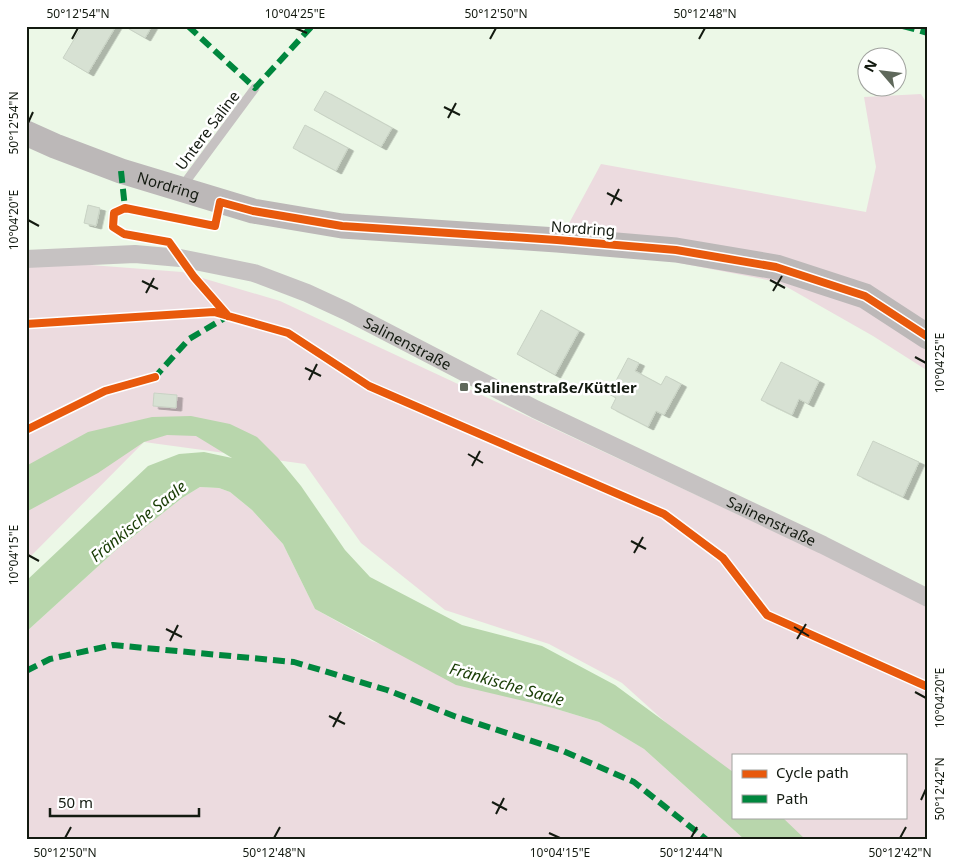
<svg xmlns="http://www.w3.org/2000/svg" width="954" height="866" font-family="'Noto Sans',sans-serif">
<defs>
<filter id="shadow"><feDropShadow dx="5.5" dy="3" stdDeviation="0" flood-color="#0004"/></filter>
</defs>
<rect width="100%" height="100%" fill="#ecf8e7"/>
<path fill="#ecdbdf" d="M 921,94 L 928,105 L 928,371 L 873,336 L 778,282 L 560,240 L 601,164 L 866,212 L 876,167 L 864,97 Z
M 26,260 L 182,272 L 280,301 L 928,603 L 928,840 L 795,840 L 771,817 L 905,817 L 905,755 L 733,755 L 733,783 L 622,683 L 549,644 L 445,610 L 361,543 L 305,464 L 144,442 L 26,561 Z
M 200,487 L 219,488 L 230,492 L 252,510 L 283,544 L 315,609 L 372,641 L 553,708 L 599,722 L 644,749 L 745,840 L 26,840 L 26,632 L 116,550 L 182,498 Z"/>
<path fill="#b8d6ac" d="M 191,416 L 230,424 L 257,437 L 278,458 L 301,486 L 345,550 L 370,577 L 462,625 L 542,646 L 615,685 L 733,772 L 733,817 L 782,817 L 806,840 L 745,840 L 644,749 L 599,722 L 553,708 L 456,685 L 315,609 L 283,544 L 252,510 L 230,492 L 219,488 L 200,487 L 182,498 L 116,550 L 26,632 L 26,581 L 148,466 L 179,454 L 204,452 L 232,458 L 196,436 L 167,435 L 144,442 L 98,473 L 26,512 L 26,466 L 88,432 L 152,417 Z"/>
<path fill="#d7e1d3" stroke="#c8d2c4" filter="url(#shadow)" d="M 82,26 L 116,26 L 88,73 L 63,58 Z
M 124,26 L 152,26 L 145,38 Z
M 325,91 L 392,128 L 381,147 L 314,110 Z
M 305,125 L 348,148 L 336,171 L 293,148 Z
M 88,205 L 100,208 L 96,226 L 84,223 Z
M 541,310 L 579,331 L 555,375 L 517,354 Z
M 628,358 L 639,363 L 635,371 L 661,385 L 666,376 L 681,384 L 664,415 L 656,411 L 648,427 L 611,408 L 616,398 L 609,394 Z
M 781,362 L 819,381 L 808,404 L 799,399 L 792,415 L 761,400 Z
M 154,393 L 177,395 L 176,408 L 153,406 Z
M 873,441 L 919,462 L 903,497 L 857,475 Z"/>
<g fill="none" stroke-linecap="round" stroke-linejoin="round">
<path stroke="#c6c2c2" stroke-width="9" d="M 181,188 L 255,88"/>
<path stroke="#c6c2c2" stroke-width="18" id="s1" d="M 26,259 L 135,254 L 180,258 L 254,273 L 307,293 L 346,311 L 535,409 L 823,545 L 928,598"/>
<path stroke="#bcb8b8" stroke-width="25" id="s2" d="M 26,133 L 55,146 L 121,171 L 253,211 L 342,226 L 557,240 L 676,250 L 776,267 L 865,296 L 928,337"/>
<path stroke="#00873e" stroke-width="6" stroke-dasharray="12 6" stroke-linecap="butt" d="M 188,26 L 255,88 L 312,26
M 903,26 L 928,33
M 121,171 L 125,208
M 153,378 L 155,377 L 189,339 L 228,316 L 227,315
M 26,671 L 50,659 L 113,645 L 294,662 L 387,690 L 454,716 L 563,751 L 634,782 L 707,840"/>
<defs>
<path id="cycleway" d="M 228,316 L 194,277 L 169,242 L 124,234 L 113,227 L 114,213 L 125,208 L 215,226 L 220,202 L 253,211 L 342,226 L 557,240 L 676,250 L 776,267 L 865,296 L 928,337
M 26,324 L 214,312 L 288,333 L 369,386 L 664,514 L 723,558 L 767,615 L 928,687
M 26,430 L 105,391 L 155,377"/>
</defs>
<use href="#cycleway" stroke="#fff" stroke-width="11"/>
<use href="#cycleway" stroke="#e8590c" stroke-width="8"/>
</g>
<path fill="none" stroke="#131a10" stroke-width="2" d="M 295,28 L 307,33M 72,39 L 78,28M 490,39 L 496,28M 699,39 L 705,28M 444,107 L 460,115M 448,118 L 456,103M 28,123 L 33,112M 607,193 L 622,201M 611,205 L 619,189M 28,220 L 39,226M 770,280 L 785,288M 142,281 L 158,289M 773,291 L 782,276M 146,293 L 154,278M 915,357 L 926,363M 305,368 L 321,376M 309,380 L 317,364M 468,454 L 483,463M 472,466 L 480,451M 631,541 L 646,549M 634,553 L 643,537M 28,555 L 39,561M 794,627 L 809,636M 166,629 L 182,637M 797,639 L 806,624M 170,641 L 178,625M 915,692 L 926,698M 329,716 L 345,724M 333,727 L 341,712M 921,800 L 926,789M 492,802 L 507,810M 496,814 L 504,798M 549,833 L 560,838M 65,838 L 71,827M 274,838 L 280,827M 691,838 L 697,827M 900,838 L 906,827"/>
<rect fill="#5f685b" stroke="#fff" stroke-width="2" x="459" y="382" width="10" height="10" rx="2.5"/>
<g text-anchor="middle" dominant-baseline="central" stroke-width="5" stroke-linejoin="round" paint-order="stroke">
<g font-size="15" fill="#131a10" stroke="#fff">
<text transform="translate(207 130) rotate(-53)">Untere Saline</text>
<text stroke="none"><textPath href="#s2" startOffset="152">Nordring</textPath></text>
<text transform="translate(583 228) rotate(4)">Nordring</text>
<text stroke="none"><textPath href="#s1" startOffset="399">Salinenstraße</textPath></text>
<text stroke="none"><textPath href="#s1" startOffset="804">Salinenstraße</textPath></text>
</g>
<g font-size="15" font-weight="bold" fill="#131a10" stroke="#fff" text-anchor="start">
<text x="474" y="387">Salinenstraße/Küttler</text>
</g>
<g font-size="16" font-style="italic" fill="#183c04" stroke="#fff">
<text transform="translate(138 521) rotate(-39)">Fränkische Saale</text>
<text transform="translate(507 684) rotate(16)">Fränkische Saale</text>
</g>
</g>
<rect width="954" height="866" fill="none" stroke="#ffffff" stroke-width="55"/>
<rect x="732" y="754" width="175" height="65" fill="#ffffff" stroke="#a1a39f"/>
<rect x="742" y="770" width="25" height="8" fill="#e8590c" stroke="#a1a39f"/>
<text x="776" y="778" font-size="15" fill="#131a10">Cycle path</text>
<rect x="742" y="795" width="25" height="8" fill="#00873e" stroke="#a1a39f"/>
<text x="776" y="804" font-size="15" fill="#131a10">Path</text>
<g transform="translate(882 72) rotate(298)"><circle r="24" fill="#ffffff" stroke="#a1a39f"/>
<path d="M0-4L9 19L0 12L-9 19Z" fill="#5f685b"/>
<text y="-8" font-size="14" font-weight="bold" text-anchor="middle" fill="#131a10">N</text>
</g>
<path d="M50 808v8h149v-8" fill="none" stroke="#131a10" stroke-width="2.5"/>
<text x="58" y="808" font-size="15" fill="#131a10" stroke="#ffffff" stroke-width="4" paint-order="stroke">50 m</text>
<rect x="28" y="28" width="898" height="810" fill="none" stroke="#131a10" stroke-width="2"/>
<g font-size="12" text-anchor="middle" fill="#131a10">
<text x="78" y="18">50°12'54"N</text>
<text x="295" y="18">10°04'25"E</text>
<text x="496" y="18">50°12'50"N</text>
<text x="705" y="18">50°12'48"N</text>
<text transform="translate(14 123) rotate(-90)" y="4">50°12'54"N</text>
<text transform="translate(14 220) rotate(-90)" y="4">10°04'20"E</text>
<text transform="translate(940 363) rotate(-90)" y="4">10°04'25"E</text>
<text transform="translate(14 555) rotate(-90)" y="4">10°04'15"E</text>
<text transform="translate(940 698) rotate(-90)" y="4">10°04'20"E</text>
<text transform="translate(940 789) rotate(-90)" y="4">50°12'42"N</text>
<text x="65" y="857">50°12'50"N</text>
<text x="274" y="857">50°12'48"N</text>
<text x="560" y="857">10°04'15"E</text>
<text x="691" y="857">50°12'44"N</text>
<text x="900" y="857">50°12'42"N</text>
</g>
</svg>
